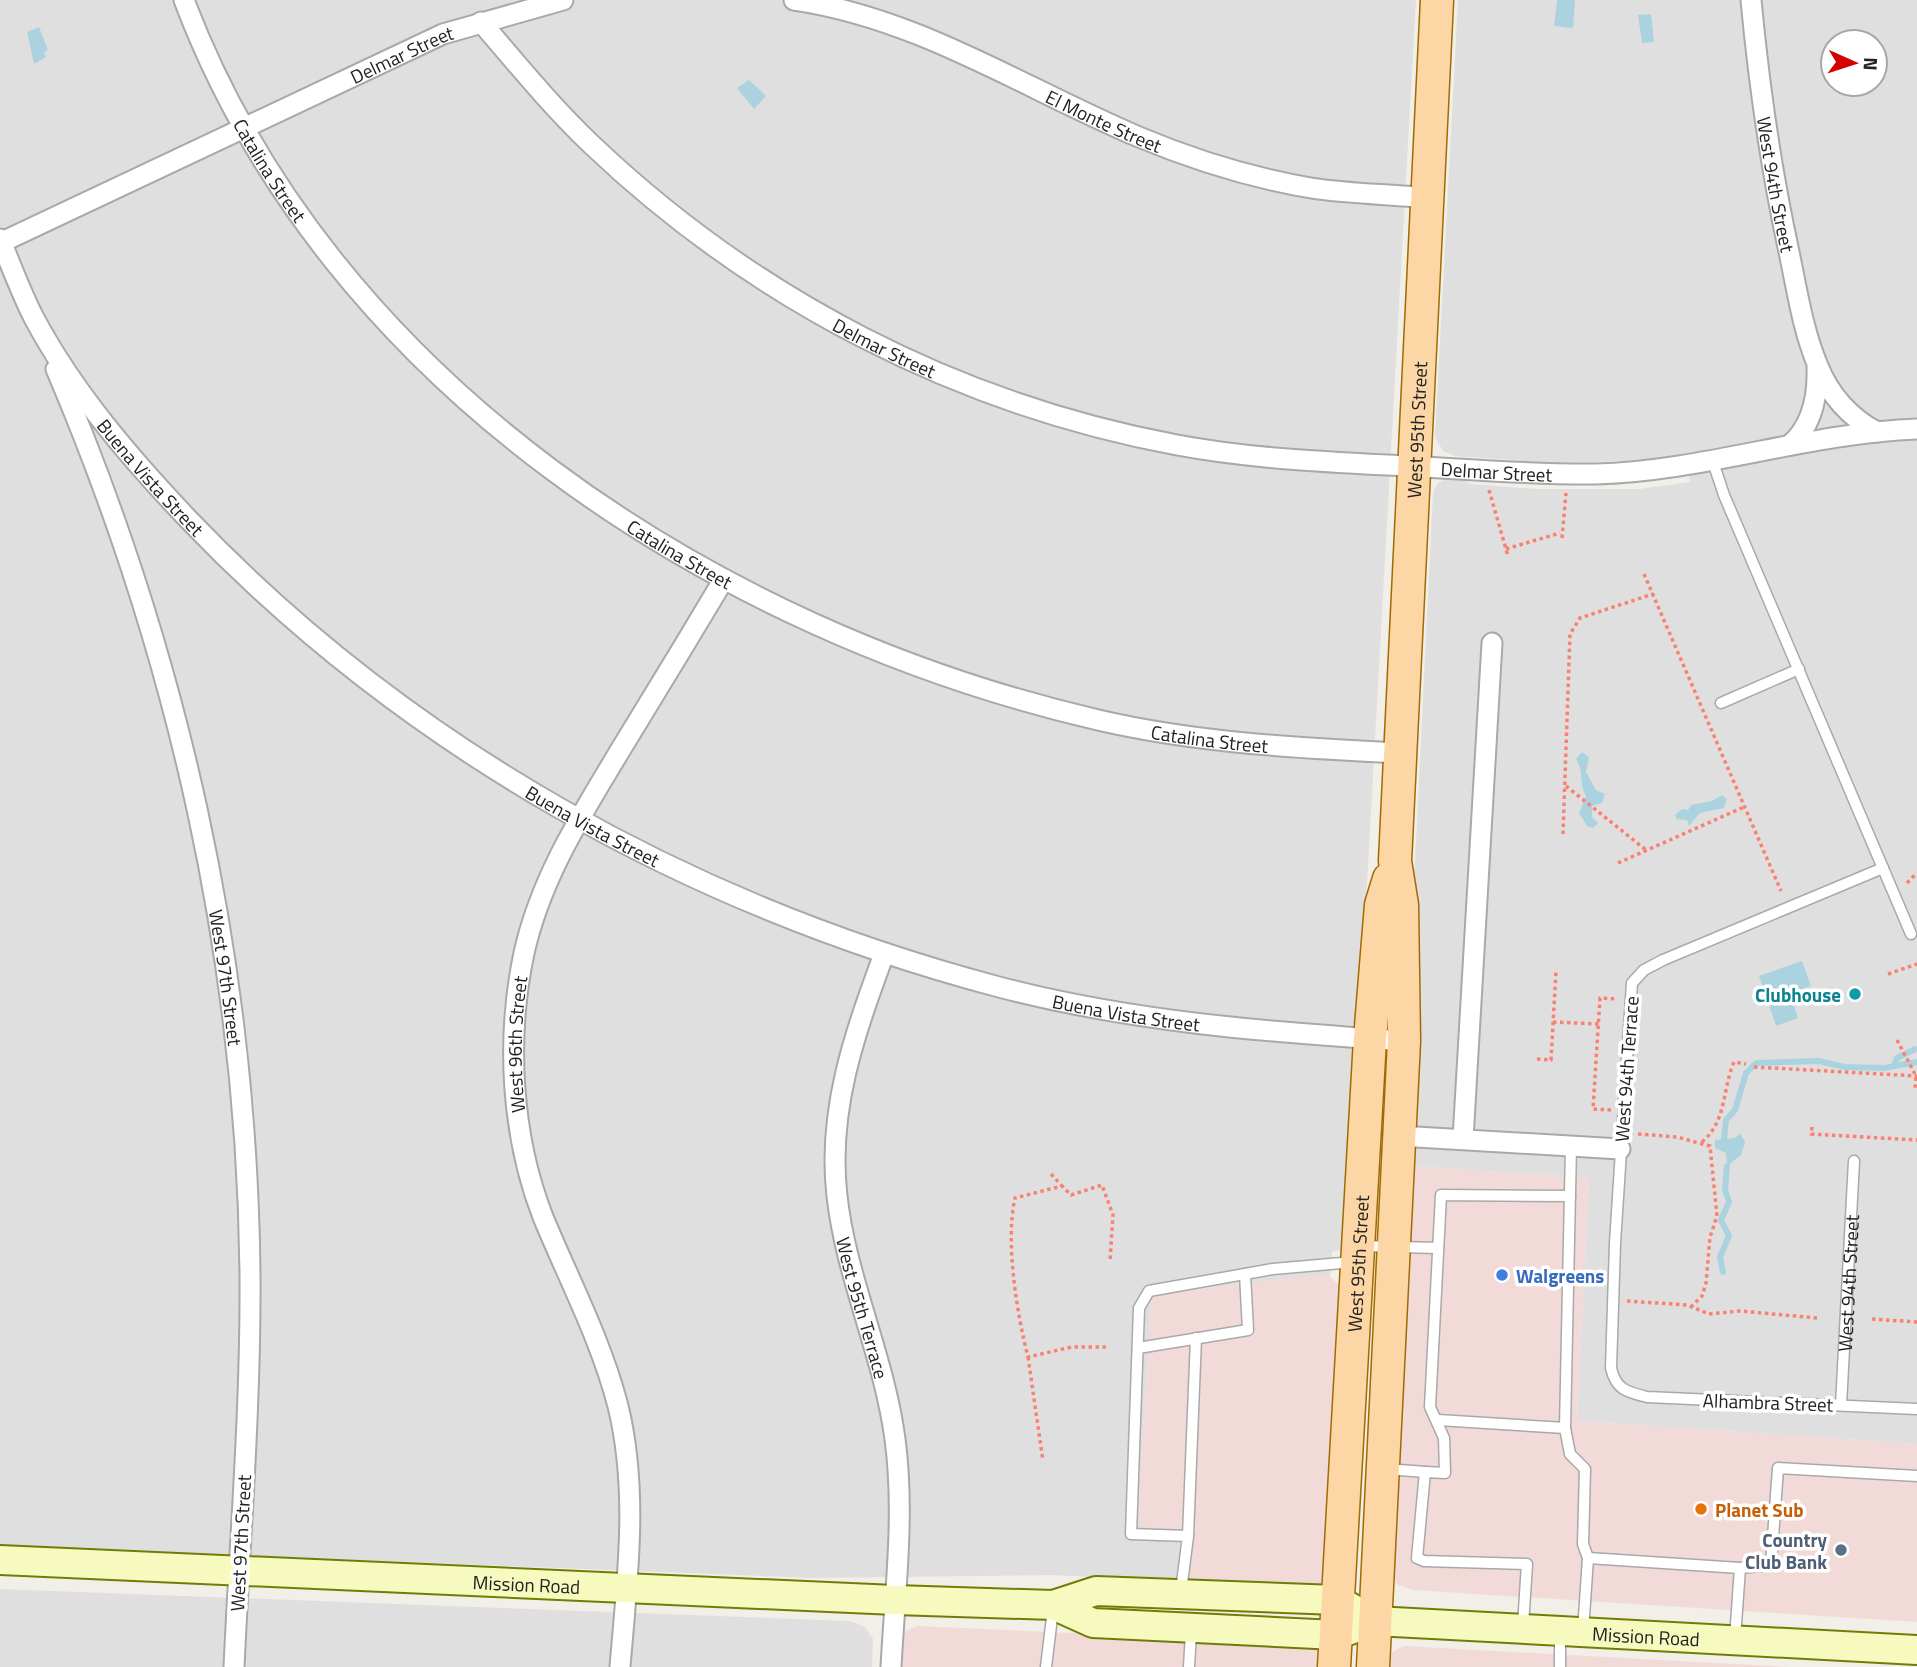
<svg xmlns="http://www.w3.org/2000/svg" width="1917" height="1667" font-family="'Titillium Web',sans-serif">
<rect width="100%" height="100%" fill="#f2efe9"/>
<path fill="#e0dfdf" fill-rule="evenodd" d="M 0,0 L 1416,0 L 1347,1243 L 1342,1249 L 1332,1252 L 1330,1277 L 1319,1275 L 1159,1294 L 1151,1299 L 1138,1518 L 1192,1531 L 1188,1581 L 1049,1575 L 813,1578 L 0,1546 Z
M 1458,0 L 1917,0 L 1917,1444 L 1577,1421 L 1589,1178 L 1411,1166 L 1412,924 L 1433,493 L 1437,484 L 1450,477 L 1465,477 L 1469,484 L 1537,489 L 1640,489 L 1690,482 L 1689,475 L 1833,444 L 1825,428 L 1684,455 L 1624,461 L 1553,463 L 1455,456 L 1443,451 L 1435,437 ZM 1833,42 L 1875,42 L 1875,84 L 1833,84 Z
M 0,1589 L 849,1621 L 865,1627 L 873,1639 L 872,1667 L 0,1667 Z"/>
<path fill="#f2dad9" d="M 1411,1166 L 1589,1178 L 1577,1421 L 1917,1444 L 1917,1622 L 1413,1590 L 1398,1585 L 1393,1579 Z
M 1319,1275 L 1330,1277 L 1343,1288 L 1325,1583 L 1319,1585 L 1188,1581 L 1191,1532 L 1151,1529 L 1144,1526 L 1138,1518 L 1151,1299 L 1159,1294 Z
M 918,1626 L 1313,1644 L 1324,1652 L 1328,1667 L 900,1667 L 904,1632 Z
M 1404,1646 L 1788,1667 L 1385,1667 L 1392,1652 Z"/>
<path fill="#aad3df" d="M 1557,0 L 1575,0 L 1573,28 L 1554,26 Z
M 1651,14 L 1654,42 L 1642,43 L 1638,15 Z
M 39,27 L 48,50 L 44,52 L 46,57 L 34,64 L 27,32 Z
M 749,80 L 766,96 L 754,109 L 737,88 Z
M 1582,752 L 1589,757 L 1586,772 L 1596,790 L 1605,794 L 1602,803 L 1592,806 L 1592,817 L 1598,823 L 1593,828 L 1587,826 L 1579,813 L 1586,796 C 1579,785 1584,771 1576,759 Z
M 1722,795 L 1727,799 L 1724,808 L 1700,813 L 1689,826 L 1687,820 L 1677,819 L 1675,815 L 1682,809 L 1688,810 L 1691,805 L 1712,801 Z
M 1802,961 L 1811,986 L 1790,993 L 1798,1018 L 1776,1026 L 1759,976 Z
M 1740,1133 L 1745,1142 L 1741,1155 L 1727,1166 L 1726,1153 L 1715,1148 L 1715,1140 L 1735,1138 Z"/>
<g fill="none" stroke-linecap="round" stroke-linejoin="round">
<path stroke="#aad3df" stroke-width="6" d="M 1894,1066 L 1897,1058 L 1915,1049
M 1724,1139 L 1726,1120 L 1735,1110 L 1746,1073 L 1756,1063 L 1819,1061 L 1845,1067 L 1884,1068 L 1917,1062
M 1723,1272 L 1720,1257 L 1729,1236 L 1721,1220 L 1729,1202 L 1725,1190 L 1727,1166"/>
<defs>
<g id="service">
<path d="M 1713,462 L 1724,495 L 1911,934"/>
<path d="M 1721,703 L 1799,669"/>
<path d="M 1883,868 L 1663,960 L 1644,970 L 1632,983 L 1615,1243 L 1611,1368 C 1616,1390 1627,1392 1647,1397 L 1917,1409"/>
<path d="M 1571,1146 L 1565,1428 L 1570,1454 L 1585,1469 L 1583,1544 L 1588,1558 L 1583,1631"/>
<path d="M 1362,1246 L 1438,1248"/>
<path d="M 1138,1348 L 1248,1330 L 1245,1274"/>
<path id="s1" d="M 1841,1405 L 1854,1161"/>
<path d="M 1438,1420 L 1565,1428"/>
<path d="M 1387,1469 L 1425,1472"/>
<path d="M 1188,1536 L 1196,1338"/>
<path d="M 1588,1558 L 1740,1568 L 1735,1638"/>
<path d="M 1740,1568 L 1771,1565 L 1778,1468 L 1917,1476"/>
<path d="M 1181,1591 L 1188,1536 L 1131,1534 L 1139,1308 L 1149,1291 L 1273,1269 L 1353,1262"/>
<path d="M 1523,1625 L 1527,1564 L 1424,1561 L 1417,1558 L 1425,1472 L 1445,1473 L 1444,1438 L 1430,1407 L 1441,1195 L 1570,1196"/>
<path d="M 1046,1667 L 1053,1609"/>
<path d="M 1189,1667 L 1191,1632"/>
<path d="M 1560,1667 L 1560,1634"/>
</g>
<g id="minor">
<path id="s2" d="M 184,0 C 328,381 715,631 1098,720 C 1197,743 1299,748 1400,753"/>
<path id="s3" d="M 794,0 C 919,18 1025,89 1139,137 C 1194,160 1252,178 1311,188 C 1349,194 1389,194 1428,198"/>
<path id="s4" d="M 1751,0 C 1759,85 1771,169 1789,252 C 1797,290 1803,331 1818,366 C 1829,394 1850,418 1877,432"/>
<path id="s5" d="M 481,22 C 517,64 552,107 592,145 C 754,299 957,404 1177,445 C 1252,459 1329,462 1406,466 C 1469,469 1532,475 1596,474 C 1705,471 1808,433 1917,429"/>
<path id="s6" d="M 0,239 C 11,265 21,293 34,318 C 74,393 131,459 189,520 C 409,750 693,906 999,987 C 1132,1022 1268,1032 1404,1041"/>
<path id="s7" d="M 0,243 L 443,34 L 563,0"/>
<path id="s8" d="M 56,369 C 178,655 247,962 250,1274 C 251,1405 240,1536 234,1667"/>
<path d="M 1790,445 C 1813,425 1818,396 1817,367"/>
<path id="s9" d="M 884,954 C 855,1033 827,1110 837,1196 C 846,1278 884,1356 895,1439 C 905,1514 895,1591 891,1667"/>
<path d="M 1399,1136 L 1620,1149"/>
<path d="M 1463,1139 L 1492,643"/>
<path id="s10" d="M 620,1667 C 627,1581 639,1492 618,1406 C 601,1340 569,1280 543,1217 C 511,1135 506,1038 524,953 C 541,877 582,814 621,749 C 656,692 690,636 724,579"/>
</g>
<g id="secondary">
<path id="s11" d="M 0,1560 L 895,1600 L 1053,1605 L 1096,1591 L 1337,1600 L 1375,1621"/>
<path id="s12" d="M 1053,1605 L 1093,1623 L 1336,1635 L 1375,1621 L 1917,1650"/>
</g>
<g id="primary">
<path id="s13" d="M 1334,1667 L 1370,1039 L 1381,905 L 1389,879"/>
<path id="s14" d="M 1373,1667 L 1404,1041 L 1402,905 L 1395,861 L 1437,0"/>
</g>
</defs>
<use href="#service" stroke="#a9a9a9" stroke-width="13"/>
<use href="#minor" stroke="#a9a9a9" stroke-width="23"/>
<use href="#secondary" stroke="#707d05" stroke-width="32"/>
<use href="#primary" stroke="#a06b00" stroke-width="35"/>
<path stroke="#fa8072" stroke-width="3.5" stroke-dasharray="3.5 3.5" stroke-linecap="butt" d="M 1489,490 L 1508,556
M 1562,538 L 1566,493
M 1506,549 L 1560,533
M 1644,574 L 1781,891
M 1566,786 L 1646,850
M 1563,834 L 1570,634 L 1580,618 L 1653,594
M 1618,863 L 1744,807
M 1907,883 L 1917,873
M 1888,974 L 1917,964
M 1553,1022 L 1599,1024
M 1897,1040 L 1916,1076 L 1915,1089
M 1537,1059 L 1551,1060 L 1556,971
M 1754,1067 L 1917,1076
M 1611,1110 L 1593,1109 L 1600,998 L 1617,999
M 1812,1127 L 1811,1134 L 1917,1140
M 1638,1134 L 1677,1137 L 1710,1146 L 1717,1216 L 1710,1237 L 1706,1283 L 1702,1296 L 1692,1306
M 1702,1142 C 1727,1121 1722,1090 1734,1062 L 1746,1064
M 1051,1174 L 1062,1186
M 1627,1301 L 1687,1305 L 1709,1314 L 1740,1311 L 1817,1318
M 1872,1319 L 1917,1322
M 1106,1347 L 1072,1347 L 1028,1357 C 1017,1314 1005,1242 1015,1198 L 1062,1186 L 1071,1195 L 1102,1185 L 1113,1215 L 1110,1261
M 1028,1357 L 1043,1461"/>
<use href="#service" stroke="#fff" stroke-width="10"/>
<use href="#minor" stroke="#fff" stroke-width="19"/>
<use href="#secondary" stroke="#f7fabf" stroke-width="28"/>
<use href="#primary" stroke="#fcd6a4" stroke-width="32"/>
</g>
<circle fill="#0f9aa8" stroke="#fff" stroke-width="2.5" cx="1855" cy="994" r="7"/>
<circle fill="#3f7fe0" stroke="#fff" stroke-width="2.5" cx="1502" cy="1275" r="7"/>
<circle fill="#e8710a" stroke="#fff" stroke-width="2.5" cx="1701" cy="1509" r="7"/>
<circle fill="#5c6f8a" stroke="#fff" stroke-width="2.5" cx="1841" cy="1550" r="7"/>
<g text-anchor="middle" dominant-baseline="central" stroke-width="7" stroke-linejoin="round" paint-order="stroke">
<g font-size="19" fill="#222" stroke="#fff">
<text stroke="none"><textPath href="#s7" startOffset="444">Delmar Street</textPath></text>
<text stroke="none"><textPath href="#s3" startOffset="334">El Monte Street</textPath></text>
<text stroke="none"><textPath href="#s2" startOffset="191">Catalina Street</textPath></text>
<text stroke="none"><textPath href="#s4" startOffset="186">West 94th Street</textPath></text>
<text stroke="none"><textPath href="#s5" startOffset="523">Delmar Street</textPath></text>
<text stroke="none"><textPath href="#s14" startOffset="1239">West 95th Street</textPath></text>
<text stroke="none"><textPath href="#s5" startOffset="1153">Delmar Street</textPath></text>
<text stroke="none"><textPath href="#s6" startOffset="284">Buena Vista Street</textPath></text>
<text stroke="none"><textPath href="#s2" startOffset="758">Catalina Street</textPath></text>
<text stroke="none"><textPath href="#s2" startOffset="1323">Catalina Street</textPath></text>
<text stroke="none"><textPath href="#s6" startOffset="850">Buena Vista Street</textPath></text>
<text stroke="none"><textPath href="#s8" startOffset="634">West 97th Street</textPath></text>
<text stroke="none"><textPath href="#s6" startOffset="1418">Buena Vista Street</textPath></text>
<text stroke="none"><textPath href="#s10" startOffset="642">West 96th Street</textPath></text>
<text transform="translate(1626 1069) rotate(-86)">West 94th Terrace</text>
<text stroke="none"><textPath href="#s13" startOffset="404">West 95th Street</textPath></text>
<text stroke="none"><textPath href="#s1" startOffset="122">West 94th Street</textPath></text>
<text stroke="none"><textPath href="#s9" startOffset="364">West 95th Terrace</textPath></text>
<text transform="translate(1768 1402) rotate(2)">Alhambra Street</text>
<text transform="translate(240 1543) rotate(-87)">West 97th Street</text>
<text stroke="none"><textPath href="#s11" startOffset="527">Mission Road</textPath></text>
<text stroke="none"><textPath href="#s12" startOffset="600">Mission Road</textPath></text>
</g>
<g font-size="19" font-weight="bold" fill="#0d838f" stroke="#fff" text-anchor="end">
<text x="1841" y="994">Clubhouse</text>
</g>
<g font-size="19" font-weight="bold" fill="#366cbe" stroke="#fff" text-anchor="start">
<text x="1516" y="1275">Walgreens</text>
</g>
<g font-size="19" font-weight="bold" fill="#c56008" stroke="#fff" text-anchor="start">
<text x="1715" y="1509">Planet Sub</text>
</g>
<g font-size="19" font-weight="bold" fill="#4e5e75" stroke="#fff" text-anchor="end">
<text x="1827" y="1539">Country<tspan x="1827" dy="22">Club Bank</tspan></text>
</g>
</g>
<g transform="translate(1854 63) rotate(93)"><circle r="33" fill="#ffffff" stroke="#a7a7a7" stroke-width="2"/>
<path d="M0-5L12 26L0 18L-12 26Z" fill="#d40000"/>
<text y="-10" font-size="19" font-weight="bold" text-anchor="middle" fill="#222222">N</text>
</g>
</svg>
